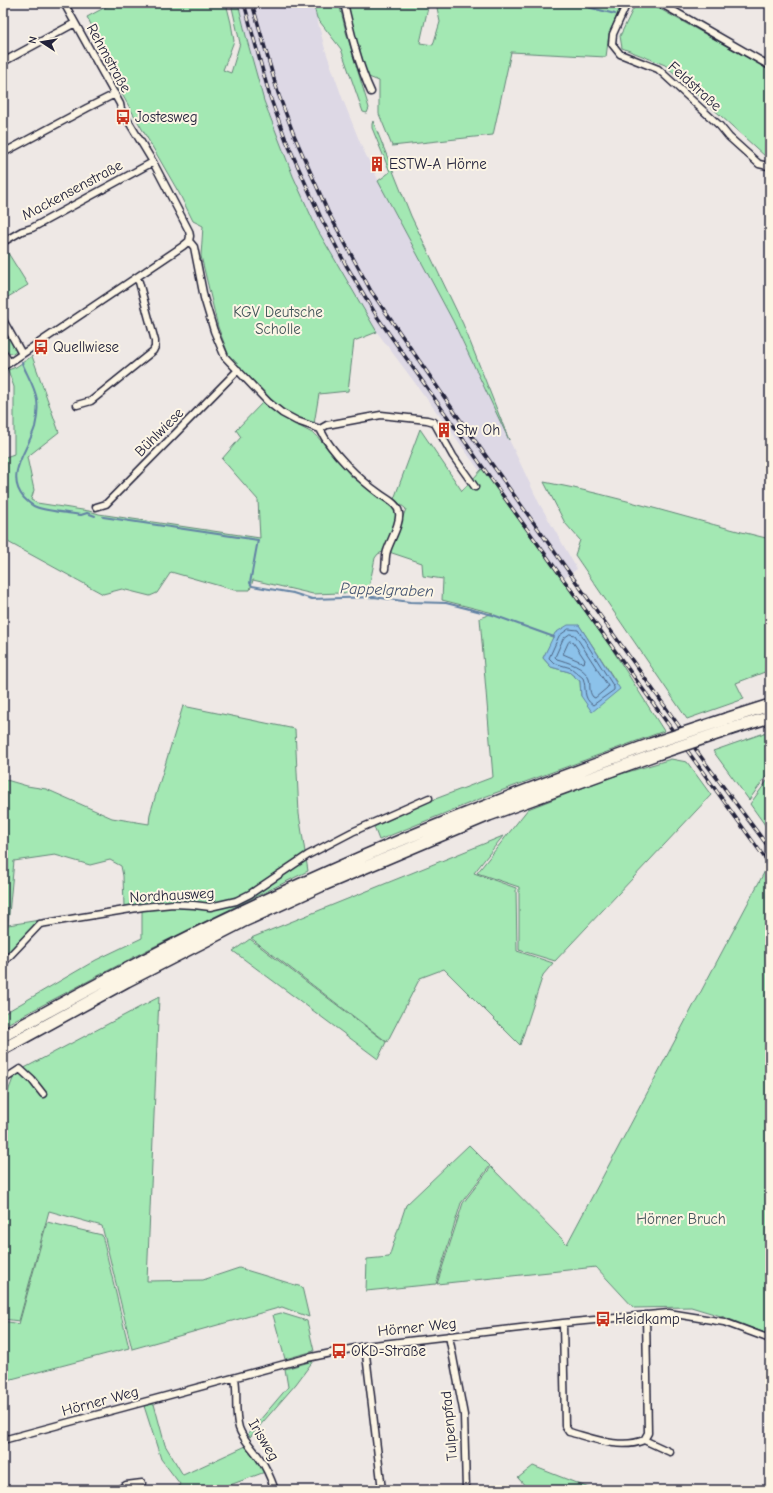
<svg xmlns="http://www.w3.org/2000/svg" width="773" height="1493" font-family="'Comic Neue',sans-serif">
<rect width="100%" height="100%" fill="#eee8e5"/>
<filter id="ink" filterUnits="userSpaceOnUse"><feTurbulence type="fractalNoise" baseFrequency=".025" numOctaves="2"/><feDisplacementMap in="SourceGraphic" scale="8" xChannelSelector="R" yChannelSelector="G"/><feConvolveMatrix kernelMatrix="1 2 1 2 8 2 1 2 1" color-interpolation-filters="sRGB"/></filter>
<g filter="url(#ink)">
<path fill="#ddd8e5" d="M 238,3 L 313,3 L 325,49 L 343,100 L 361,145 L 387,198 L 453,321 L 539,503 L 577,569 L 559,582 L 456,438 L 377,332 L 317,229 L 293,176 L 264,101 L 247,40 Z"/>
<path fill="#a3e8b3" stroke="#628577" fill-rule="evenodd" d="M 113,3 L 226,3 L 231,23 L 234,41 L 223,70 L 231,73 L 240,43 L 231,3 L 238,3 L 247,40 L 264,101 L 293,176 L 317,229 L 377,332 L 354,341 L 348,391 L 319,394 L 314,424 L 298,418 L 279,407 L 229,356 L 218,327 L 201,256 L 203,226 L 193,221 L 179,193 L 112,77 L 118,74 L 87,17 Z
M 313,3 L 339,3 L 346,32 L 369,108 L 367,113 L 363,112 L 341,49 L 317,18 Z
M 346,3 L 429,3 L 420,43 L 433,45 L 440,22 L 436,3 L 622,3 L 609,34 L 606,57 L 511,52 L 493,135 L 392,146 L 379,114 L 379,81 L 366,76 L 353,31 Z
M 636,3 L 649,3 L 770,70 L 770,151 L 766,157 L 665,65 L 622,48 L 620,36 Z
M 373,121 L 411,216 L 463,324 L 509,440 L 453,321 L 378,181 L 390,172 L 372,128 L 372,124 Z
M 3,245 L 28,285 L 3,300 Z
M 3,323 L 18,350 L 13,354 L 6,351 L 3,347 Z
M 32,356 L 59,432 L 27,457 L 34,490 L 31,500 L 37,503 L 89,511 L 99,514 L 260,538 L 258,500 L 222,459 L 241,437 L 236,430 L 263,402 L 280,416 L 316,435 L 352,477 L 391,504 L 396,512 L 396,519 L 385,551 L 378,554 L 375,558 L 368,592 L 313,594 L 253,580 L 250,590 L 234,590 L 171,572 L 157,593 L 150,596 L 122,589 L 103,594 L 6,541 L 3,543 L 3,458 L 14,454 L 14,387 L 8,370 L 16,367 Z
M 420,429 L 462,491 L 482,469 L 612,649 L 664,731 L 487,796 L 379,840 L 374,827 L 430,801 L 493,777 L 480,618 L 493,613 L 442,600 L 443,579 L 423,576 L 422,563 L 389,552 L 406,509 L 394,499 ZM 579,625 L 617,683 L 581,696 L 580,681 L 569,672 L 551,667 L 543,658 L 554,637 Z
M 544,482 C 620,496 694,521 770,539 L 770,670 L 736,683 L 744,699 L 687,719 L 575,555 L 580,540 L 565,523 Z
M 183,706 L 295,729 L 299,814 L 308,871 L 147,950 L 3,1026 L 3,1014 L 96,960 L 142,938 L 142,911 L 151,903 L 124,907 L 123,876 L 121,866 L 110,860 L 90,865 L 55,855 L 14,861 L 8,925 L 40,920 L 3,959 L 3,779 L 27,786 L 46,789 L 112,818 L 149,824 L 150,814 Z
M 770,731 L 770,771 L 749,800 L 713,751 Z
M 671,759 L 687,762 L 711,795 L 555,961 L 519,950 L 519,887 L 477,873 L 528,809 L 608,778 Z
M 770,777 L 770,832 L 750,804 Z
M 503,836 L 474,873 L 516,888 L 517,951 L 553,963 L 543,975 L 520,1045 L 444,969 L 420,978 L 387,1042 L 251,938 Z
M 766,869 L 770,875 L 770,1335 L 724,1317 L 691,1307 L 634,1308 L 596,1267 L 437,1284 L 463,1203 L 491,1167 L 567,1244 Z
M 250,939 L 386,1042 L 378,1059 L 233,951 Z
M 159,997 L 147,1281 L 203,1280 L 239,1268 L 302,1287 L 309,1317 L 282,1307 L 132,1349 L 102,1226 L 49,1211 L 19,1321 L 3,1319 L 3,1105 L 15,1073 Z
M 469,1145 L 490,1166 L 461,1203 L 436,1284 L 366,1291 L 367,1259 L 389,1257 L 406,1205 Z
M 47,1222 L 102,1235 L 129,1348 L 4,1381 L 3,1374 L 3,1321 L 19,1324 Z
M 281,1313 L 307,1321 L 314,1351 L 285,1359 L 273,1315 Z
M 313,1361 L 296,1384 L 250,1437 L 248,1434 L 288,1387 L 285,1369 Z
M 154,1404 L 165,1445 L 183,1475 L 246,1446 L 265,1472 L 222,1488 L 223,1490 L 177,1490 L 180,1484 L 161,1459 L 144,1406 Z
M 533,1466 L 594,1490 L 529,1490 L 518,1478 Z"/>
<path fill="#8cc2ea" stroke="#6282a4" d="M 568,625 L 579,625 L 620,689 L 592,712 L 581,696 L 580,681 L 569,672 L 551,667 L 543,658 L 555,633 Z"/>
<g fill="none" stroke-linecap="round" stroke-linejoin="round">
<path stroke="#4c6281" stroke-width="1" d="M 569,629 L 578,630 L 614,687 L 614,690 L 593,705 C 582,698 587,688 583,678 L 571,668 L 554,663 L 549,658 L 559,636 Z
M 570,634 L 575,635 L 608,686 L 607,688 L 595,698 L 593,697 C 588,691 591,685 589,679 C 585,667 567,662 557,659 L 555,657 L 563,639 Z
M 570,641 L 573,642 L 585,660 L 584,663 L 563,654 L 568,643 Z"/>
<path stroke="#6282a4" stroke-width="2" d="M 572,3 L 615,14
M 22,363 C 27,375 35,387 37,400 C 38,408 37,419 35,427 C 28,450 4,475 24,498 C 27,501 32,506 36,507 C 46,511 69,513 81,515 L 87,513 L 95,516
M 103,517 L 258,540 L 250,583 L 252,586 L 293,593 L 312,599 L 374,597 L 410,602 L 446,603 L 493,615 L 554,637"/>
<defs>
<path id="minor" d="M 64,3 L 120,104 L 121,109 L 153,162 L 189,231 L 190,236 L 189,241 L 194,247 L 204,298 L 214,331 L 225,357 L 268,402 L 282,413 L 297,421 L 320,429 C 331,452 359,479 380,494 C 387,499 398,504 399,513 C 401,523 390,541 387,551 C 385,557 386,563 385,569
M 344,3 C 351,33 358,64 371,92
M 627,3 L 613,34 L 612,44 L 620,54 L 658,69 L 720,126 L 729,137 L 759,164 L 768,166 L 770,164
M 660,3 L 770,66
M 3,62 L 75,23
M 3,153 L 87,108 L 115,94
M 3,242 L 22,231 L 32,228 L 153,162
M 3,320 L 22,354
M 3,352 L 9,362
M 3,367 L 183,246 L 189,241
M 77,405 L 91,401 L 153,351 L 155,347 L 155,341 L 139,282 L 136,278
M 320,429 L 327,425 L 381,415 L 427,420 L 434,422 L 453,456 L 475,487
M 96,507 L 106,504 L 238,370
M 3,963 L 40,924 L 143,907 L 173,904 L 194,905 L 210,907 L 236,901 L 250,894 L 308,855 L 352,832 L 429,798
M 3,1080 L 20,1069 L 32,1080 L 43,1094
M 563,1323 L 565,1426 L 569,1432 C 592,1438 621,1450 644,1440 L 670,1452
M 449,1336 L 464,1415 L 466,1490
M 365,1346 L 382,1490
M 235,1378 C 238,1394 234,1410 239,1428 C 243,1440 253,1448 260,1459 C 267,1468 271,1479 275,1490
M 3,1440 L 307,1358 L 365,1346 L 563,1323 L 669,1313 L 724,1322 L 770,1339
M 644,1440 L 648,1433 L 646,1315
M 118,1490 L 126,1485 L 142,1483"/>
<path id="motorway" d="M 726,719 L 770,705
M 731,729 L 770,717
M 3,1036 C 45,1013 86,990 129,968 C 194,933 261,902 328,872 C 434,824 542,784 651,744
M 3,1049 L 127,981 L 242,922 L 321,886 L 489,815 L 657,754"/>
</defs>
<use href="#minor" stroke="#22223b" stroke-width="9"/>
<use href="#motorway" stroke="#22223b" stroke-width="14"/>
<use href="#minor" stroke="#fcf5e5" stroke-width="6"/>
<use href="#motorway" stroke="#fcf5e5" stroke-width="11"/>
<defs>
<path id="rail" d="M 244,3 L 270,97 L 286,140 L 321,218 L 346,265 L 378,318 L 501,493 L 770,865
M 252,3 L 278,93 L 294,135 L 328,212 L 371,291 L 456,414 L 704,761 L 770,849"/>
</defs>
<use href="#rail" stroke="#22223b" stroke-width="3.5"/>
<use href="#rail" stroke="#fcf5e5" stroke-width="2" stroke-dasharray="6" stroke-linecap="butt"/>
<defs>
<path id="motorway-bridge" d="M 651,744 L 726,719
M 657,754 L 731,729"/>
</defs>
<use href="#motorway-bridge" stroke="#22223b" stroke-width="14" stroke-linecap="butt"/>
<use href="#motorway-bridge" stroke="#fcf5e5" stroke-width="11"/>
</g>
</g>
<defs>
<symbol id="bus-bare" viewBox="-9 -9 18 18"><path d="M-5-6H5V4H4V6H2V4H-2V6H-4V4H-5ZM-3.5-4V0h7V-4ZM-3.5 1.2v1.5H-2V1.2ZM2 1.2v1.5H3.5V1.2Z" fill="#c8321e" stroke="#fcf5e5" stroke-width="2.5" paint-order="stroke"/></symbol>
<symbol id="building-bare" viewBox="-9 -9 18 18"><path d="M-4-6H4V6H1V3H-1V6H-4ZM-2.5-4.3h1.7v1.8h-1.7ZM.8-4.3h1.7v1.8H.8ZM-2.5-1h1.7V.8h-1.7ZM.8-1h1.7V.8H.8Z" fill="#c8321e" stroke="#fcf5e5" stroke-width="2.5" paint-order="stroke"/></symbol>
</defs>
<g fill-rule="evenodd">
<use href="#bus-bare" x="112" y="106" width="22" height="22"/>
<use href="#building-bare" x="366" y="153" width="22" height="22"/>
<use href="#bus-bare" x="30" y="336" width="22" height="22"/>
<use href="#building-bare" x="433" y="419" width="22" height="22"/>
<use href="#bus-bare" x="592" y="1308" width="22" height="22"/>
<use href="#bus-bare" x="328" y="1340" width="22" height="22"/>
</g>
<g text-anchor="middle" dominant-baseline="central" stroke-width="4" stroke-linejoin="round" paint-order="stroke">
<g font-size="15" fill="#22223b" stroke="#fcf5e5">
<text transform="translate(109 58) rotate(61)">Rehmstraße</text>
<text transform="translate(695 86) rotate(42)">Feldstraße</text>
<text transform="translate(72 190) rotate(-28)">Mackensenstraße</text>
<text transform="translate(159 432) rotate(-45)">Bühlwiese</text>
<text transform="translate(172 895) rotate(-3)">Nordhausweg</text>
<text transform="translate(417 1327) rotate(-6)">Hörner Weg</text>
<text transform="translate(100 1401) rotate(-15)">Hörner Weg</text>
<text transform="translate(449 1426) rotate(-95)">Tulpenpfad</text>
<text transform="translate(264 1440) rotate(59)">Irisweg</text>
</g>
<g font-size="15" fill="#22223b" stroke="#fcf5e5" text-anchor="start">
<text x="135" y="117">Jostesweg</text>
<text x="389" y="164">ESTW-A Hörne</text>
<text x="53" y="347">Quellwiese</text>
<text x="456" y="430">Stw Oh</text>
<text x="615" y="1319">Heidkamp</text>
<text x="351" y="1351">OKD-Straße</text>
</g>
<g font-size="15" fill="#425459" stroke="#fcf5e5">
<text x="278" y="312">KGV Deutsche<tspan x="278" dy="17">Scholle</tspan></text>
<text x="681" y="1219">Hörner Bruch</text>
</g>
<g font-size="16" font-style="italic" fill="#425270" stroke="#fcf5e5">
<text transform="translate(387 590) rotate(2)">Pappelgraben</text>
</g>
</g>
<rect width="773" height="1493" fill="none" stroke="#fcf5e5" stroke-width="16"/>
<rect x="8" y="8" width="757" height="1477" fill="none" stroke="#22223b" stroke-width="1.5" filter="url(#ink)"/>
<g transform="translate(42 42) rotate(282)" stroke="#fcf5e5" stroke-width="3" paint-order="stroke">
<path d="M0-3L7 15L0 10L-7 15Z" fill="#22223b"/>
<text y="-6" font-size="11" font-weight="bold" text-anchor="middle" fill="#22223b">N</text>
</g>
</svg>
